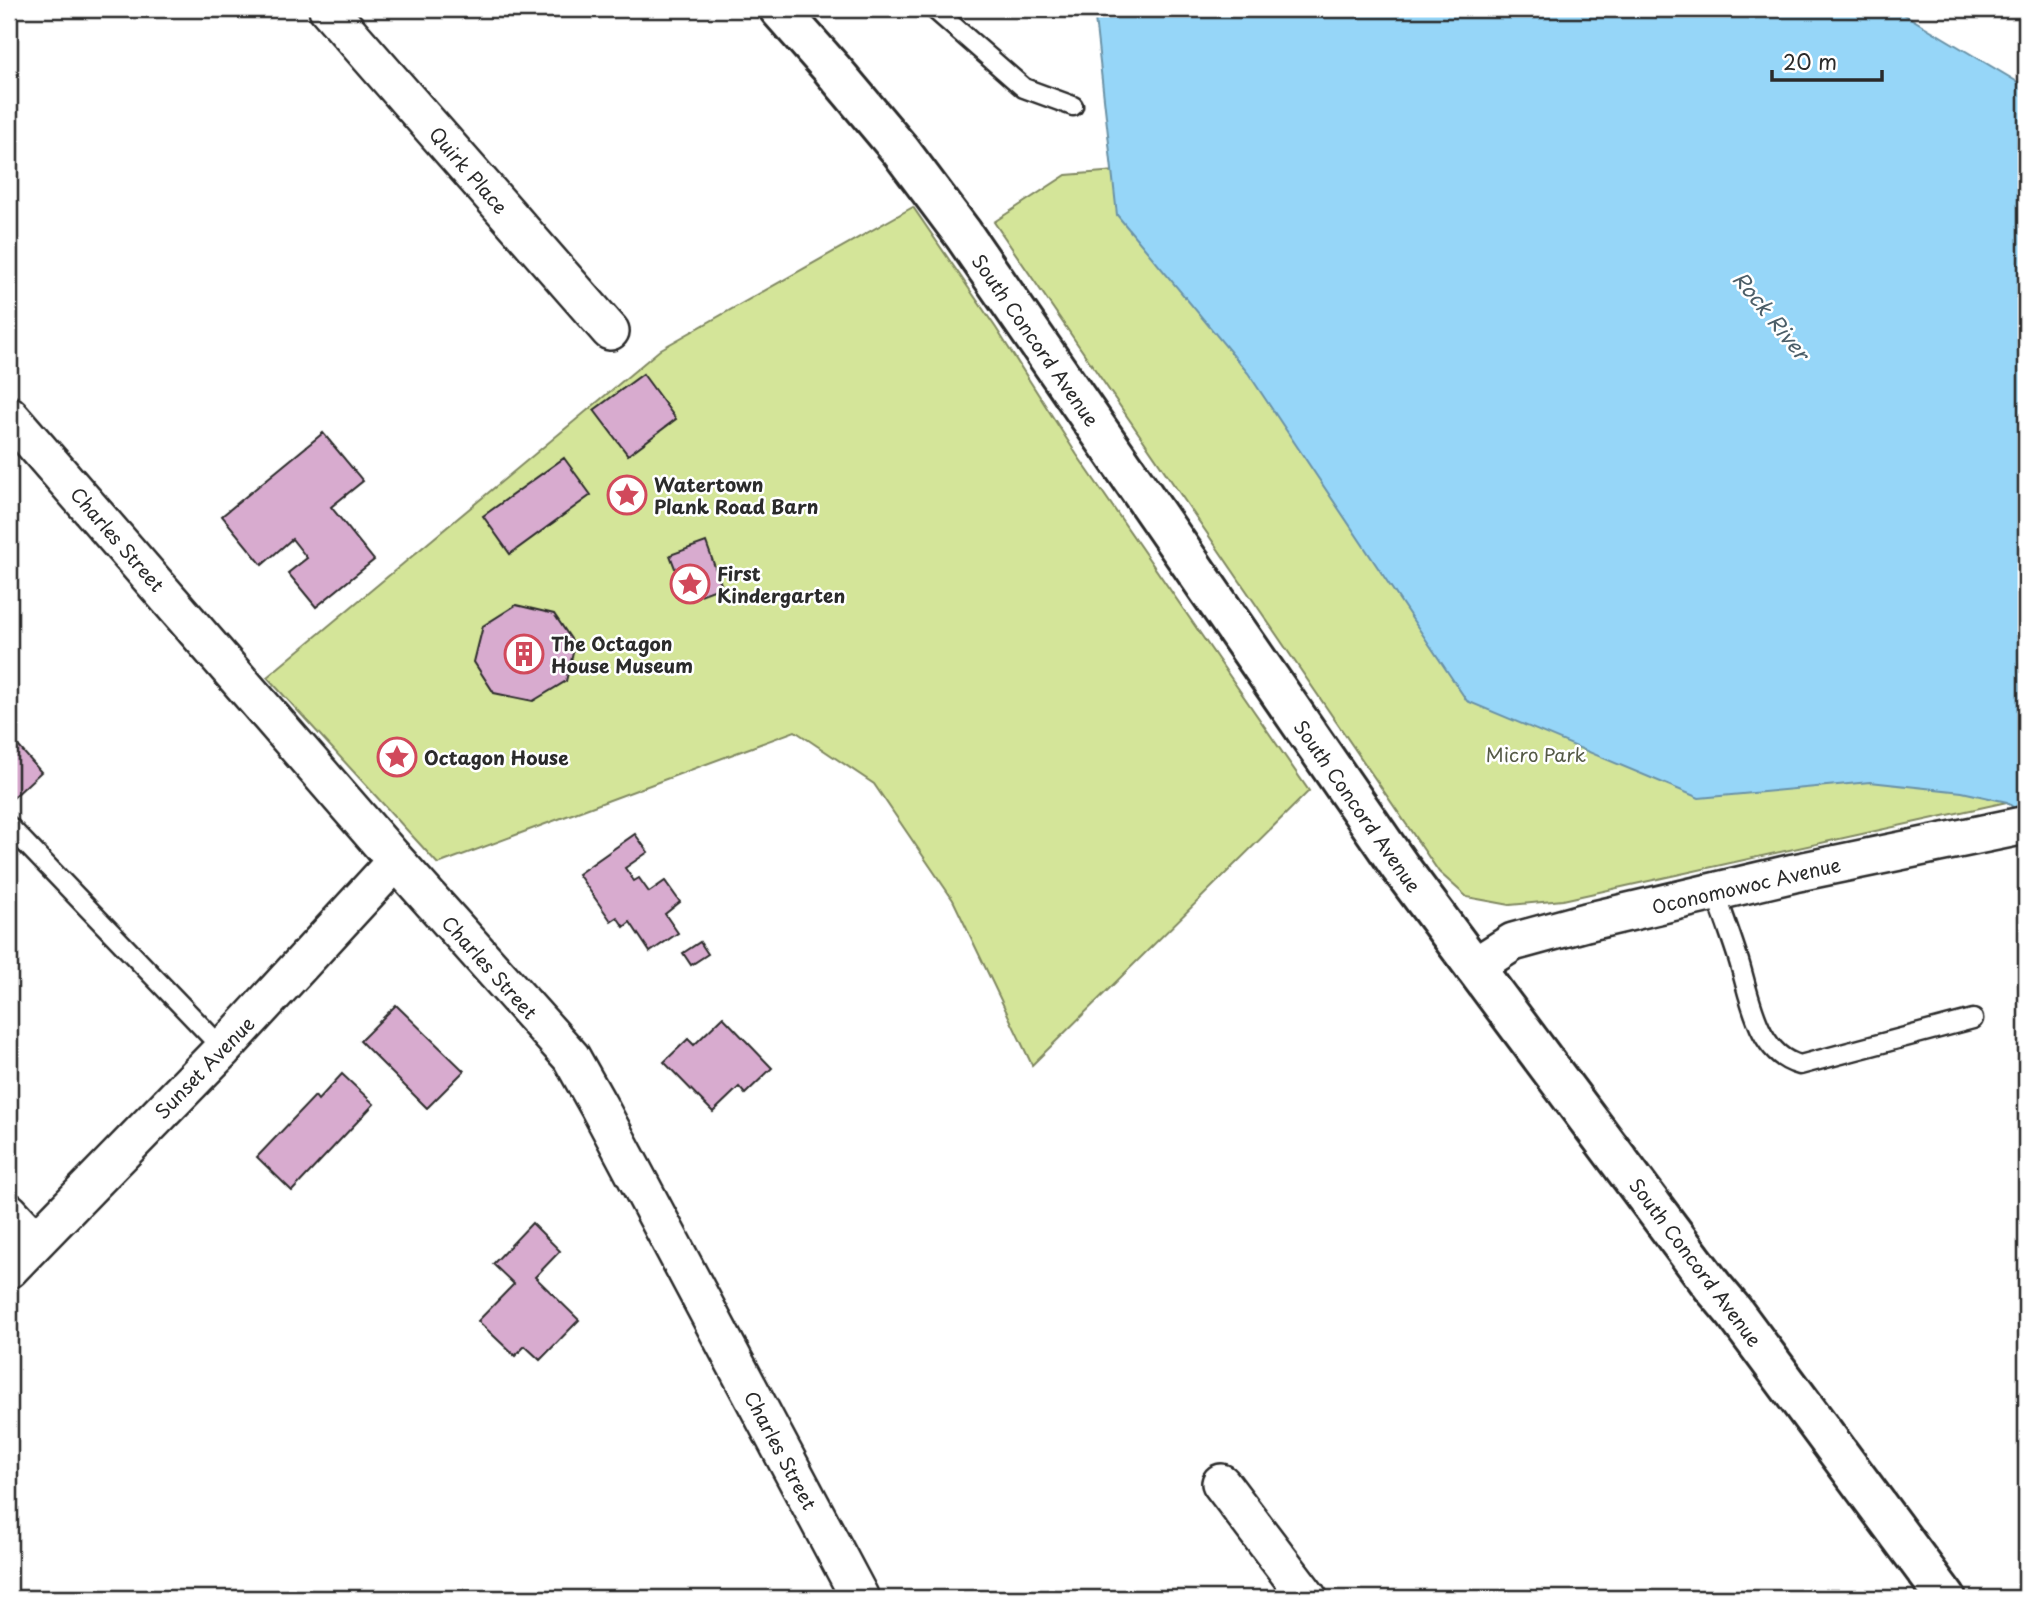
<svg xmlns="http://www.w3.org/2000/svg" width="2035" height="1607" font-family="'Playpen Sans',sans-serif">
<rect width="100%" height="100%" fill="#fff"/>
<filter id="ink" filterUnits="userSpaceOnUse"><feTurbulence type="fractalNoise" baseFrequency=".0143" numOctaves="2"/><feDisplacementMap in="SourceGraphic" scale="14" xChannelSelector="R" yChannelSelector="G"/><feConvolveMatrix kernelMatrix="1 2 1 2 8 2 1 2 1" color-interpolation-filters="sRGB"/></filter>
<g filter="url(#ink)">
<path fill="#d4e599" stroke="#808862" stroke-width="2" d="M 1155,168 L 2007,802 L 1563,900 L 1510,905 L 1467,897 L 1439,872 L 994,222 L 1066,175 Z
M 913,207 L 996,328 L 1077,455 L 1309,791 L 1032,1065 L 953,900 L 874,784 L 795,731 L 438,864 L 267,677 L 661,349 Z"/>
<path fill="#96d6f8" stroke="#6b92a6" stroke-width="2" d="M 1094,9 L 1895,9 L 2026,87 L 2026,819 L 2007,802 L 1962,792 L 1870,782 L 1699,798 L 1467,701 L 1248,373 L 1117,215 Z"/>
<path fill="#d8abcf" stroke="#2b2b2b" stroke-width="2" d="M 643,374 L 676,419 L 628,455 L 594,410 Z
M 323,433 L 363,481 L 331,507 L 374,560 L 316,607 L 288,573 L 307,558 L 292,539 L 262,565 L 222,516 Z
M 564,458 L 591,495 L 510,554 L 483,516 Z
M 706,542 L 722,587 L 687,600 L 670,555 Z
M 516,605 L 554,614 L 575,645 L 566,681 L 533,701 L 494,693 L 474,662 L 483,626 Z
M 13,740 L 41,772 L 13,798 L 9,793 L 9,743 Z
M 635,834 L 648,852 L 625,868 L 634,881 L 639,878 L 649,892 L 665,881 L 680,902 L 665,914 L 678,933 L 650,952 L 630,922 L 624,927 L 617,917 L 611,921 L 578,874 Z
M 700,942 L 708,954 L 691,965 L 683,953 Z
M 396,1005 L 464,1071 L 427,1108 L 360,1041 Z
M 723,1017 L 772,1068 L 745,1094 L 739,1087 L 713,1112 L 664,1062 L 688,1039 L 694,1045 Z
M 342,1074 L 374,1104 L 292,1191 L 257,1157 L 315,1096 L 318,1100 Z
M 532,1223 L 560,1251 L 535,1277 L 579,1320 L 540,1360 L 525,1346 L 515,1356 L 478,1321 L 514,1284 L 493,1264 Z"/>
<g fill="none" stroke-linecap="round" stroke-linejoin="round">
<defs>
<path id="lane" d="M 934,9 L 1024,88 L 1073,106
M 9,826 L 223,1049
M 1715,892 C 1723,914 1731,936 1738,958 C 1750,995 1756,1054 1800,1065 L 1973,1019"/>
<path id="street" d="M 328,9 L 610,331
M 9,415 L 396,861 L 571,1057 L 598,1105 L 859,1596
M 1474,967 L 1513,942 L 1586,922 L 1794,873 L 2026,825
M 9,1212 L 35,1240
M 9,1269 L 223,1049 L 396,861
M 1221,1483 L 1308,1598"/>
<path id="secondary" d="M 779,9 L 832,69 L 900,150 L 963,234 L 1400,867 L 1713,1287 L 1734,1312 L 1946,1598"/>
</defs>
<use href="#lane" stroke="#2b2b2b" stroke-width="23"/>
<use href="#street" stroke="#2b2b2b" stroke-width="42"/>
<use href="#secondary" stroke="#2b2b2b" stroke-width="44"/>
<use href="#lane" stroke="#fff" stroke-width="18"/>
<use href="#street" stroke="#fff" stroke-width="37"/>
<use href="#secondary" stroke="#fff" stroke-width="38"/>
</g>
</g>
<defs>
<symbol id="sight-ring" viewBox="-11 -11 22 22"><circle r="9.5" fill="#fff" stroke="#d1495b" stroke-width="1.5"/><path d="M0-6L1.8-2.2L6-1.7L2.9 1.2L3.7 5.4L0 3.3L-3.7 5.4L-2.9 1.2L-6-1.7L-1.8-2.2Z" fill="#d1495b"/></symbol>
<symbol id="building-ring" viewBox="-11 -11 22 22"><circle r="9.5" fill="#fff" stroke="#d1495b" stroke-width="1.5"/><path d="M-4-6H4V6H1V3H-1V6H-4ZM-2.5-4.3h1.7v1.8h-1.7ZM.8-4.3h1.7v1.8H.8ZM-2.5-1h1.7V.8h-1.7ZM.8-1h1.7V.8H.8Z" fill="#d1495b"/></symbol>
</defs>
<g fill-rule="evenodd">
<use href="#sight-ring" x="605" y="473" width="44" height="44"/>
<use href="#sight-ring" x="668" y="562" width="44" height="44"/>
<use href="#building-ring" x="502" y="632" width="44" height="44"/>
<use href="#sight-ring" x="375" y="735" width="44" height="44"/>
</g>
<g text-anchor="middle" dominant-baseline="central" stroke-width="5" stroke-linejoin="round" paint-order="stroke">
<g font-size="19" fill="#2b2b2b" stroke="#fff">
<text transform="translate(469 170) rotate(49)">Quirk Place</text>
<text transform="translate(1036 340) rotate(55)">South Concord Avenue</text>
<text transform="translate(118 539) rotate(49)">Charles Street</text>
<text transform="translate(1358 806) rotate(55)">South Concord Avenue</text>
<text transform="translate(1746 885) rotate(-13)">Oconomowoc Avenue</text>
<text transform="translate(490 967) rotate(48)">Charles Street</text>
<text transform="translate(204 1067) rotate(-46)">Sunset Avenue</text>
<text transform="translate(1696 1262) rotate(53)">South Concord Avenue</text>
<text transform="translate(781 1450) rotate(62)">Charles Street</text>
</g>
<g font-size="19" font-weight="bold" fill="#2b2b2b" stroke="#fff" text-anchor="start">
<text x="654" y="484">Watertown<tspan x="654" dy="22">Plank Road Barn</tspan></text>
<text x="717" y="573">First<tspan x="717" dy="22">Kindergarten</tspan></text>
<text x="551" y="643">The Octagon<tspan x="551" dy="22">House Museum</tspan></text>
<text x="424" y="757">Octagon House</text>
</g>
<g font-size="19" fill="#555a46" stroke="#fff">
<text x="1536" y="754">Micro Park</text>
</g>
<g font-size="21" font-style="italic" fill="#4b5e68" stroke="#fff">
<text transform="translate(1772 315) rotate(51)">Rock River</text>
</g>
</g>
<rect width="2035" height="1607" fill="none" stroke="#fff" stroke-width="35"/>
<rect x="18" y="18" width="2000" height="1572" fill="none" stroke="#2b2b2b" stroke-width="2.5" filter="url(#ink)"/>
<path d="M1772 70v10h110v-10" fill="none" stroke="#2b2b2b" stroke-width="3.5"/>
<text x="1783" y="70" font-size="21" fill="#2b2b2b" stroke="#ffffff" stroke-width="5" paint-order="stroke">20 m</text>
</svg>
